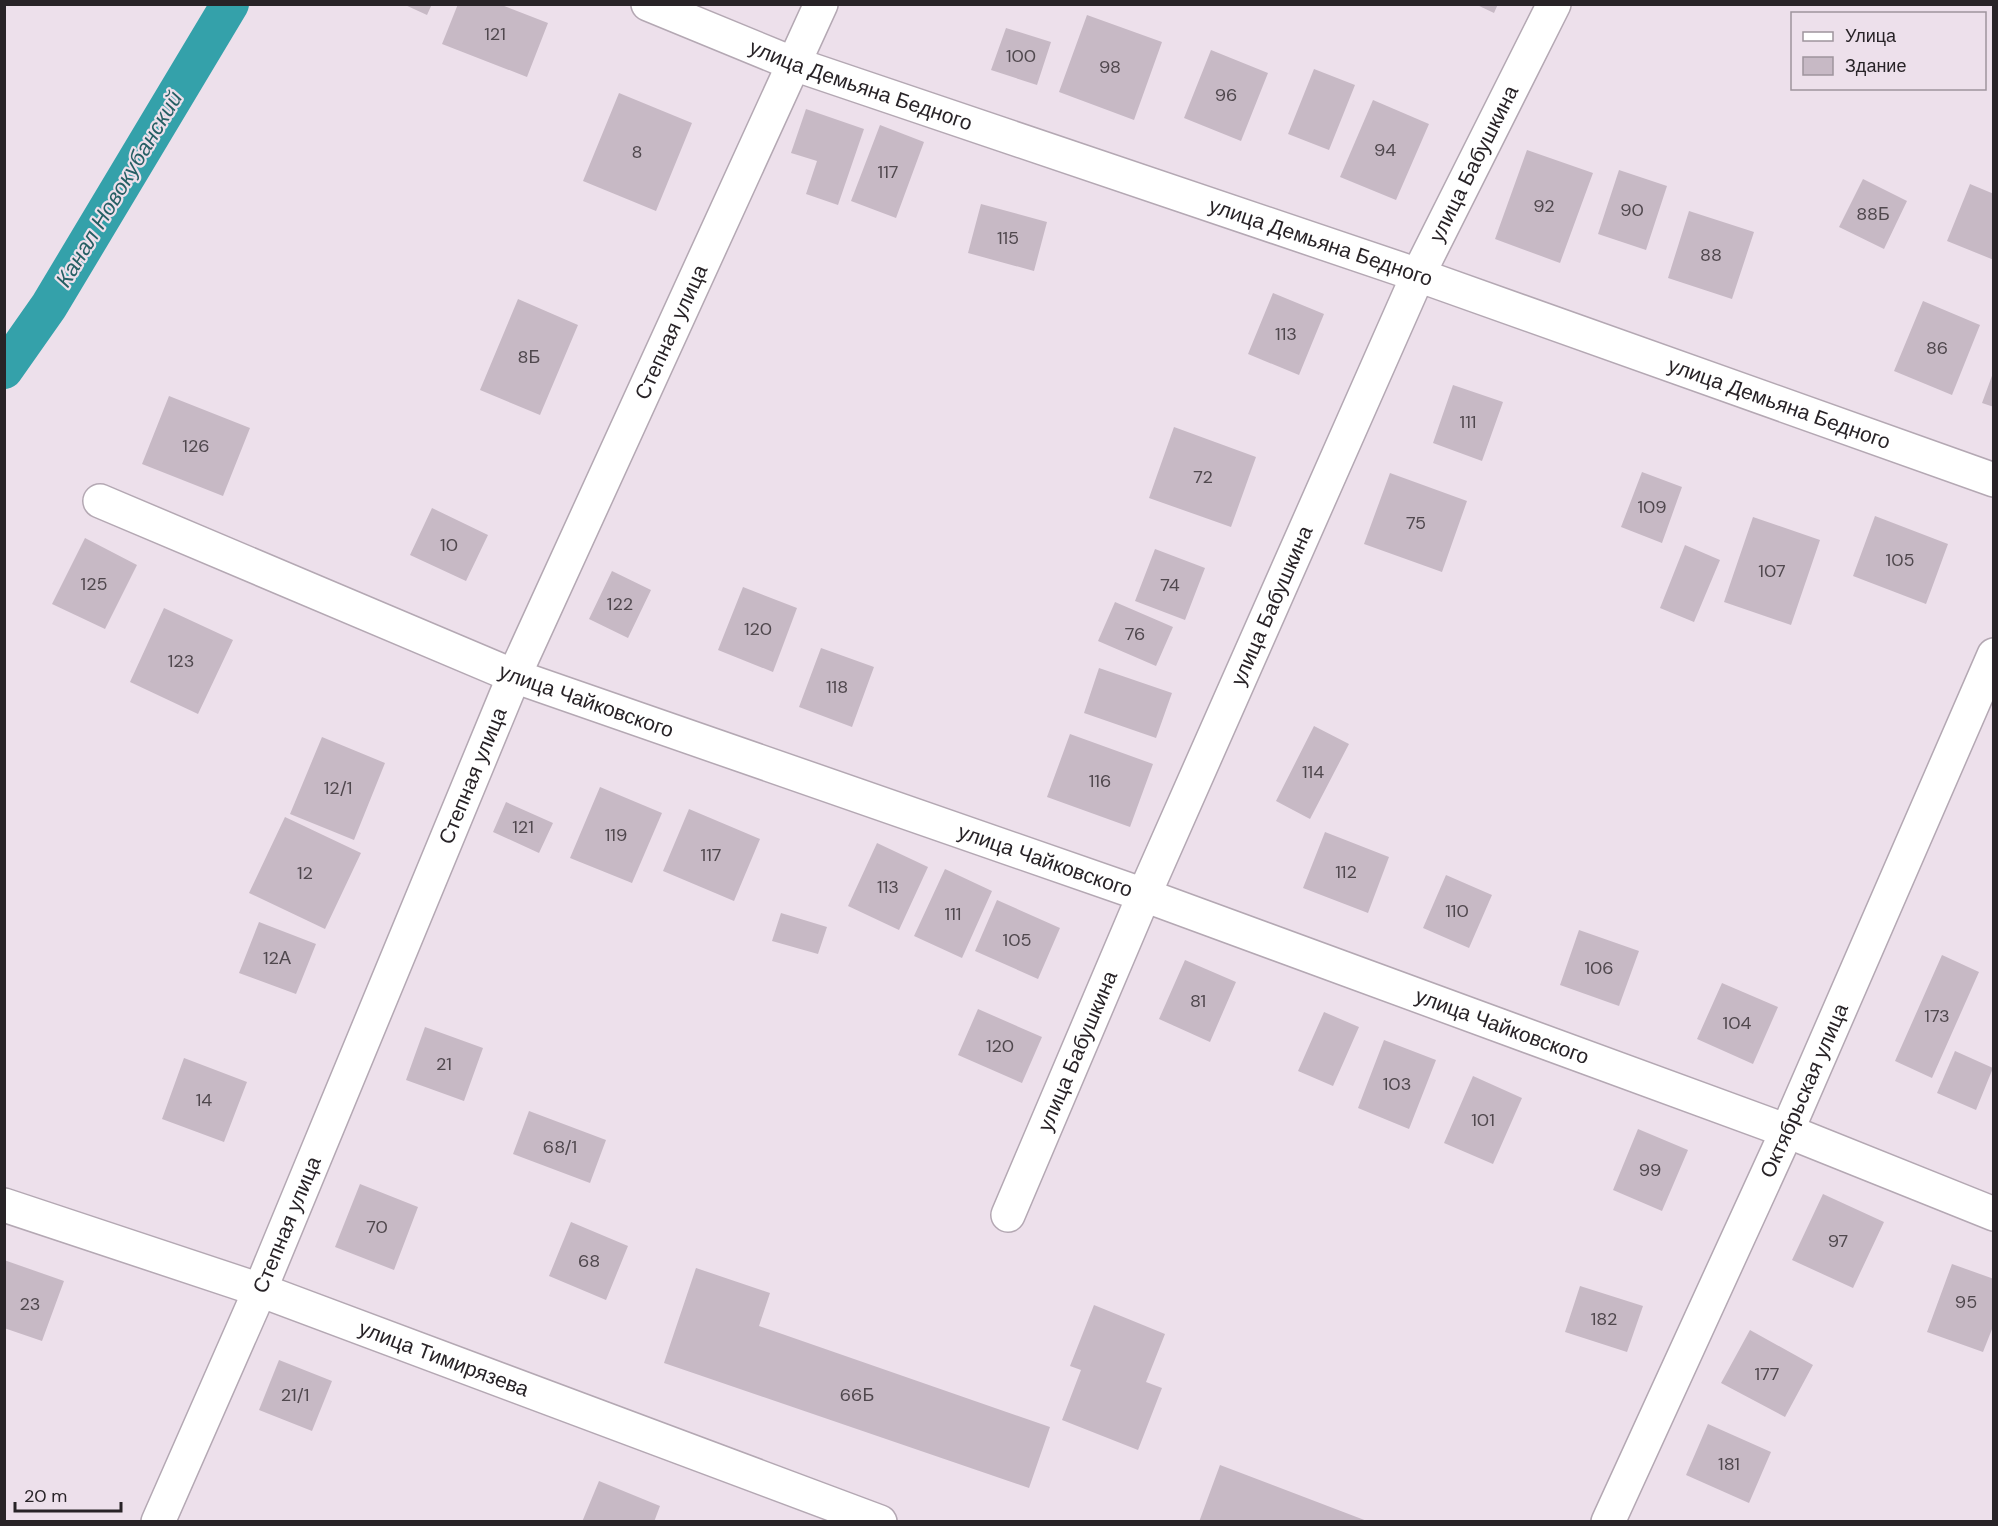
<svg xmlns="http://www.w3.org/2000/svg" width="1998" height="1526" font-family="'DM Sans',sans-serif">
<rect width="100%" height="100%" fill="#ede0eb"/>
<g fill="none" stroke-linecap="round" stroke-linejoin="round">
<path stroke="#34a1aa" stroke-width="38" d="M 4,370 L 49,306 L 230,4"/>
</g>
<path fill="#c7b9c5" d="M 403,4 L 432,4 L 427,15 Z
M 458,4 L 499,4 L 548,23 L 527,77 L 442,44 Z
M 1475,4 L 1498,4 L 1494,13 Z
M 1087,15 L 1162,42 L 1134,120 L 1059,92 Z
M 1006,28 L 1051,42 L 1037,85 L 991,70 Z
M 1211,50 L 1268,73 L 1241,141 L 1184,118 Z
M 1314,69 L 1355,85 L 1329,150 L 1288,134 Z
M 619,93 L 692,123 L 656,211 L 583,181 Z
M 1373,100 L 1429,124 L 1396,200 L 1340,177 Z
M 806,109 L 864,129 L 838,205 L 806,194 L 817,161 L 791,153 Z
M 880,125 L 924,142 L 896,218 L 851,201 Z
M 1527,150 L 1593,173 L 1560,263 L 1495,239 Z
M 1619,170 L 1667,186 L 1646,250 L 1598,234 Z
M 1863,179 L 1907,201 L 1884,249 L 1839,227 Z
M 1970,184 L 1994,194 L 1994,260 L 1947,241 Z
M 981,204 L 1047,222 L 1034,271 L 968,253 Z
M 1689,211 L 1754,232 L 1732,299 L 1668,278 Z
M 1273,293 L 1324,314 L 1299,375 L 1248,354 Z
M 518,299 L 578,325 L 540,415 L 480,390 Z
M 1923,301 L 1980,325 L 1952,395 L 1894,371 Z
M 1993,373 L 1994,373 L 1994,407 L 1982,403 Z
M 1453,385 L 1503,402 L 1482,461 L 1433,443 Z
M 169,396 L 250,428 L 223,496 L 142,464 Z
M 1174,427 L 1256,457 L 1231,527 L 1149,498 Z
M 1642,472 L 1682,487 L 1662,543 L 1621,527 Z
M 1390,473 L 1467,501 L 1442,572 L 1364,544 Z
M 432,508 L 488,535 L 466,581 L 410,555 Z
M 1875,516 L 1948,544 L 1926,604 L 1853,576 Z
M 1753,517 L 1820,540 L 1791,625 L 1724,602 Z
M 85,538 L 137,565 L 105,629 L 52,604 Z
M 1685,545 L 1720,560 L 1694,622 L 1660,608 Z
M 1155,549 L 1205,568 L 1185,620 L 1135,601 Z
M 612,571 L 651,590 L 628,638 L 589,619 Z
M 743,587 L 797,608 L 773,672 L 718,650 Z
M 1115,602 L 1173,627 L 1156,666 L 1098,641 Z
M 164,608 L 233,640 L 198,714 L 130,682 Z
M 821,648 L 874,667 L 852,727 L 799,707 Z
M 1099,668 L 1172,693 L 1156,738 L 1084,713 Z
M 1314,726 L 1349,744 L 1310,819 L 1276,801 Z
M 1070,734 L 1153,764 L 1130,827 L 1047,797 Z
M 322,737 L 385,763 L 354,840 L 290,814 Z
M 600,787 L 662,813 L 632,883 L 570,858 Z
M 506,802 L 553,823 L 539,853 L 493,832 Z
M 689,809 L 760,839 L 734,901 L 663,871 Z
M 285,817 L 361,853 L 325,929 L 249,893 Z
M 1325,832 L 1389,857 L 1368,913 L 1303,888 Z
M 877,843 L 928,867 L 899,930 L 848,906 Z
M 945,869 L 992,891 L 962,958 L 914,936 Z
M 1446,875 L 1492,895 L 1469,948 L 1423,928 Z
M 997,900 L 1060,928 L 1038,979 L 975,951 Z
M 781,913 L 827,927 L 818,954 L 772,941 Z
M 259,922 L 316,944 L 296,994 L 239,973 Z
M 1579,930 L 1639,951 L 1619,1006 L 1560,985 Z
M 1942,955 L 1979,972 L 1932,1078 L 1895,1061 Z
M 1185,960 L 1236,982 L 1210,1042 L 1159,1019 Z
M 1722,983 L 1778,1007 L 1753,1064 L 1697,1039 Z
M 978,1009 L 1042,1037 L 1022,1083 L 958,1055 Z
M 1324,1012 L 1359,1027 L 1333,1086 L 1298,1071 Z
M 425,1027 L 483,1048 L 464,1101 L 406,1080 Z
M 1384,1040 L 1436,1060 L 1409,1129 L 1358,1108 Z
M 1955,1051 L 1993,1068 L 1976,1110 L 1937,1093 Z
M 184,1058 L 247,1082 L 224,1142 L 162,1119 Z
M 1473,1076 L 1522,1098 L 1493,1164 L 1444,1143 Z
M 529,1111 L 606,1140 L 590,1183 L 513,1154 Z
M 1638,1129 L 1688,1150 L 1662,1211 L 1613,1190 Z
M 360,1184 L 418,1207 L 394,1270 L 335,1247 Z
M 1823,1194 L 1884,1222 L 1853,1288 L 1792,1260 Z
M 571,1222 L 628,1246 L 606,1300 L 549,1276 Z
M 4,1260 L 64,1281 L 42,1341 L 4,1328 Z
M 1952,1264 L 1994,1279 L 1994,1324 L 1983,1352 L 1927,1332 Z
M 696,1268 L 770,1293 L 759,1326 L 1050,1427 L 1029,1488 L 664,1363 Z
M 1580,1286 L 1643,1306 L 1627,1352 L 1565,1332 Z
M 1094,1305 L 1165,1334 L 1146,1382 L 1162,1388 L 1138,1450 L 1062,1420 L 1081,1370 L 1070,1366 Z
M 1750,1330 L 1813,1365 L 1785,1417 L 1721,1383 Z
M 279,1360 L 332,1381 L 312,1431 L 259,1410 Z
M 1708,1424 L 1771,1452 L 1749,1503 L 1686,1475 Z
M 1220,1465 L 1367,1521 L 1367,1522 L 1199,1522 Z
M 599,1481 L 660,1506 L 654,1522 L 582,1522 Z"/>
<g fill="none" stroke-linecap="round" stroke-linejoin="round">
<defs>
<g id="minor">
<path id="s1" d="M 648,4 L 794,64 L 1418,275 L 1994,480"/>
<path id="s2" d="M 100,501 L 514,676 L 1144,895 L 1787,1131 L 1994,1214"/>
<path id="s3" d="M 4,1205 L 260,1290 L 880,1522"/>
<path id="s4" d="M 1008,1215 L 1144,895 L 1418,275 L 1554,4"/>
<path id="s5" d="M 158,1522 L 260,1290 L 514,676 L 821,4"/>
<path id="s6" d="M 1608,1522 L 1787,1131 L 1994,655"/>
</g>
</defs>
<use href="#minor" stroke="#b4a8b3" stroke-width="36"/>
<use href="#minor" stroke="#fff" stroke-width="33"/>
</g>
<g text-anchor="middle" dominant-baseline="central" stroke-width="4.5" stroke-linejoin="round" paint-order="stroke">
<g font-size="18" fill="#50484e">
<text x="495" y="34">121</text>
<text x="1021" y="56">100</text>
<text x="1110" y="67">98</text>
<text x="1226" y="95">96</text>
<text x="1385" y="150">94</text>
<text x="637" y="152">8</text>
<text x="888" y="172">117</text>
<text x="1544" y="206">92</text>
<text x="1632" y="210">90</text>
<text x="1873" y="214">88Б</text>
<text x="1008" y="238">115</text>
<text x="1711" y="255">88</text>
<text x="1286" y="334">113</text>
<text x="1937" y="348">86</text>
<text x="529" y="357">8Б</text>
<text x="1468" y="422">111</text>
<text x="196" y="446">126</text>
<text x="1203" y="477">72</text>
<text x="1652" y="507">109</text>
<text x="1416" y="523">75</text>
<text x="449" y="545">10</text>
<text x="1900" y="560">105</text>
<text x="1772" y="571">107</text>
<text x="94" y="584">125</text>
<text x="1170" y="585">74</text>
<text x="620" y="604">122</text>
<text x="758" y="629">120</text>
<text x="1135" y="634">76</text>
<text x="181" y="661">123</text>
<text x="837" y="687">118</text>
<text x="1313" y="772">114</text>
<text x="1100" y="781">116</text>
<text x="338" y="788">12/1</text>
<text x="523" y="827">121</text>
<text x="616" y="835">119</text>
<text x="711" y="855">117</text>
<text x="1346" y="872">112</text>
<text x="305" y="873">12</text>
<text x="888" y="887">113</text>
<text x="1457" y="911">110</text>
<text x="953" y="914">111</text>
<text x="1017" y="940">105</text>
<text x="277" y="958">12А</text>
<text x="1599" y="968">106</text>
<text x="1198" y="1001">81</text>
<text x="1937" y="1016">173</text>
<text x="1737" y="1023">104</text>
<text x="1000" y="1046">120</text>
<text x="444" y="1064">21</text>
<text x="1397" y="1084">103</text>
<text x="204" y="1100">14</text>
<text x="1483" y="1120">101</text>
<text x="560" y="1147">68/1</text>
<text x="1650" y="1170">99</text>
<text x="377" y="1227">70</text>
<text x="1838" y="1241">97</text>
<text x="589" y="1261">68</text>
<text x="1966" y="1302">95</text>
<text x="30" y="1304">23</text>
<text x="1604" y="1319">182</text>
<text x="1767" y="1374">177</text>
<text x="295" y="1395">21/1</text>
<text x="857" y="1395">66Б</text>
<text x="1729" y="1464">181</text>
</g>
<g font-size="21" fill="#282327" stroke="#ede0eb">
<text stroke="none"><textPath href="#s1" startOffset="228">улица Демьяна Бедного</textPath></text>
<text stroke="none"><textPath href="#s4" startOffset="1150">улица Бабушкина</textPath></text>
<text stroke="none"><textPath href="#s1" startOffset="714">улица Демьяна Бедного</textPath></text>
<text stroke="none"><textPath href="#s5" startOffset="1296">Степная улица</textPath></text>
<text stroke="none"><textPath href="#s1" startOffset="1200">улица Демьяна Бедного</textPath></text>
<text stroke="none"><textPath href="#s4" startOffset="664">улица Бабушкина</textPath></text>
<text stroke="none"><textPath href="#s2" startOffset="526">улица Чайковского</textPath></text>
<text stroke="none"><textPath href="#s5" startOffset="810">Степная улица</textPath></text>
<text stroke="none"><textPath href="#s2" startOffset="1012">улица Чайковского</textPath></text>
<text stroke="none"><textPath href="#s2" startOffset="1498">улица Чайковского</textPath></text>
<text stroke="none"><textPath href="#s4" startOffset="178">улица Бабушкина</textPath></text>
<text stroke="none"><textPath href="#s6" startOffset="474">Октябрьская улица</textPath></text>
<text stroke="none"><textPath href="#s5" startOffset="324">Степная улица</textPath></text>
<text stroke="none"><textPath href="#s3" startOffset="466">улица Тимирязева</textPath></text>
</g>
<g font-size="22" font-style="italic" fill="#255f64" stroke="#ede0eb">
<text transform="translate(119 189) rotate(-59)">Канал Новокубанский</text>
</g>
</g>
<rect width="1998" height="1526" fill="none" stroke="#282327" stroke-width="12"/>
<rect x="1791" y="12" width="195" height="78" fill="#ede0eb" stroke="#9e949d" stroke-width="1.5"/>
<rect x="1803" y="32" width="30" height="9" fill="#ffffff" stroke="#9e949d" stroke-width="1.5"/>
<text x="1845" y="42" font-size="18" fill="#282327">Улица</text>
<rect x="1803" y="57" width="30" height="18" fill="#c7b9c5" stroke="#9e949d" stroke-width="1.5"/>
<text x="1845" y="72" font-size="18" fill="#282327">Здание</text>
<path d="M15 1502v9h106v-9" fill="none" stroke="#282327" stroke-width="3"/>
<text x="24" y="1502" font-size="18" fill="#282327" stroke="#ede0eb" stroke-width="4.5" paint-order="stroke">20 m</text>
</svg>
